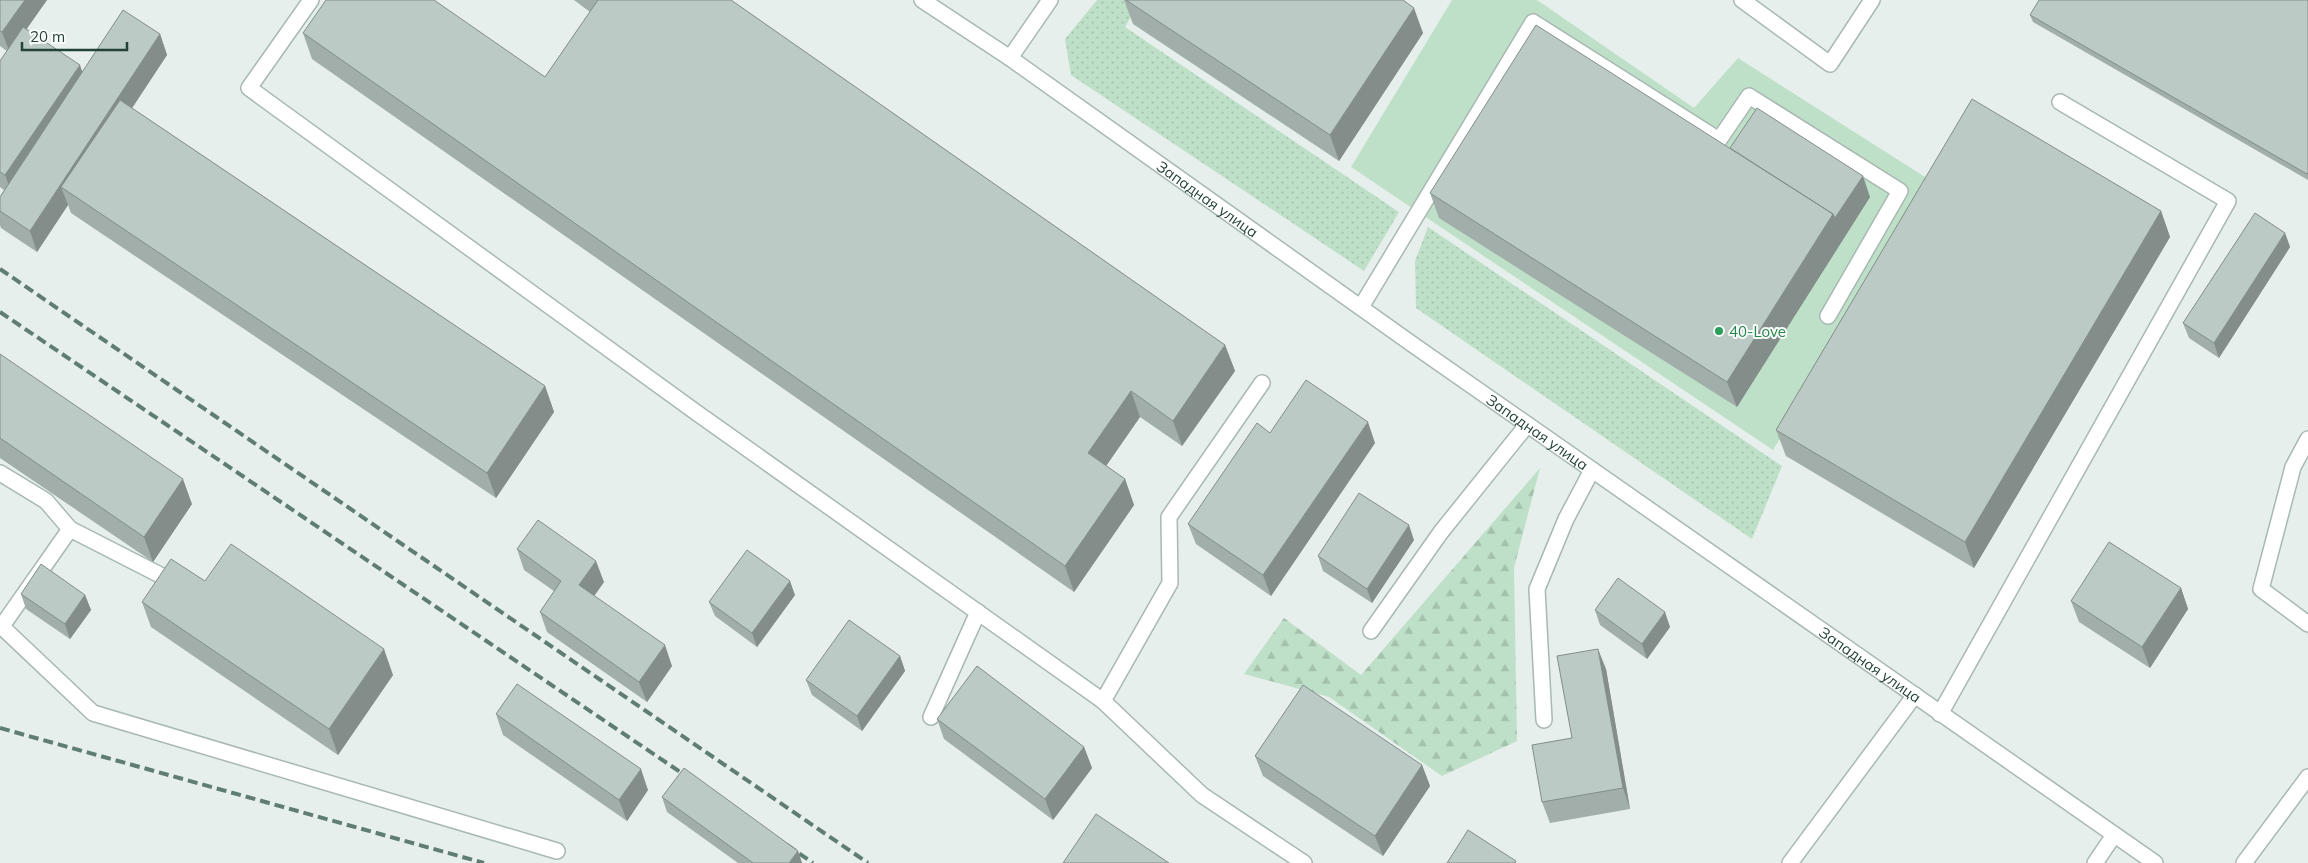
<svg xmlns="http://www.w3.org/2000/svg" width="2308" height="863" font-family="Mulish,sans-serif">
<defs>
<pattern id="green-dots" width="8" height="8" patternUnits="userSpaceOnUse" patternTransform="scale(1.25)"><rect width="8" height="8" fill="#bfe0c8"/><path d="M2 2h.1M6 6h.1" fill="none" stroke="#a4c1ad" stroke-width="1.8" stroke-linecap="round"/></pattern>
<pattern id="forest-firs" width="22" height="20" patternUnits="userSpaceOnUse" patternTransform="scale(1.25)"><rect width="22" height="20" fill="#bfe0c8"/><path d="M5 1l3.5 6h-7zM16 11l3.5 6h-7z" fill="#a4c1ad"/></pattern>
</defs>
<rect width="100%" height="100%" fill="#e6efeb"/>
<path fill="url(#green-dots)" d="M 1097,0 L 1141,0 L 1125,27 L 1399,212 L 1364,271 L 1071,75 L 1065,39 Z
M 1428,227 L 1782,466 L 1752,539 L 1416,308 L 1415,261 Z"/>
<path fill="url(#forest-firs)" d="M 1540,468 L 1514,568 L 1517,741 L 1442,776 L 1329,697 L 1244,674 L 1284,618 L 1361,675 Z"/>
<path fill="#bfe0c8" d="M 1452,0 L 1537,0 L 1694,108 L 1738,58 L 1933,182 L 1773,450 L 1351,167 Z"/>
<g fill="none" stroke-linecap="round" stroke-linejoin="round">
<defs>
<g id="minor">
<path d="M 311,0 L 249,88 L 697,413 L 1103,701"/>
<path id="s1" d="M 922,0 L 1010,58 L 1412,344 L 2155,863"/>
<path d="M 1742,0 L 1830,64 L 1872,0"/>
<path d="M 1010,58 L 1050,0"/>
<path d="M 1361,307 L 1533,22 L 1719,140 L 1749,96 L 1900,191 L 1828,316"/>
<path d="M 1262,383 L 1169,517 L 1170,583 L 1103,701 L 1202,795 L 1304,863"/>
<path d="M 2308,439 L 2293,467 L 2261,589 L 2308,624"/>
<path d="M 0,473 L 46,501 L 70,529"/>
<path d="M 0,625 L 93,713 L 557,851"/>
<path d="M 2,626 L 70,529 L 162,576"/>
<path d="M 1371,631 L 1441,532 L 1527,425"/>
<path d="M 1940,714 L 2228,201 L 2060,102"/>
<path d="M 931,717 L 978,612"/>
<path d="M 1544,720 L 1537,589 L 1566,519 L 1592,470"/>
<path d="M 1790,863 L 1915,695"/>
<path d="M 2095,863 L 2114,835"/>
<path d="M 2244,863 L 2308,777"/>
</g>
</defs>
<use href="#minor" stroke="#a8b8b2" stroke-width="18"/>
<use href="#minor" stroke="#fff" stroke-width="15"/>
<path stroke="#5f7d75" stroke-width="4" stroke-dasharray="10 5" stroke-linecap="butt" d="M 0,269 L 868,863
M 0,312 L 692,780
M 0,728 L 484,863
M 787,845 L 813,863"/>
</g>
<path fill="#a1aea9" d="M 0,0 L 47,0 L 26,29 L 82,72 L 160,34 L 167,55 L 132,108 L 545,386 L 554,412 L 496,498 L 71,213 L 68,205 L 37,252 L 1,228 L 0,225 L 0,197 L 4,190 L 0,187 L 0,61 L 7,51 L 0,46 Z
M 574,0 L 731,0 L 1225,345 L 1235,371 L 1182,446 L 1140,417 L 1106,466 L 1125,479 L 1134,505 L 1074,592 L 312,59 L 303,33 L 545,77 L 590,12 Z
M 1124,0 L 1403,0 L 1423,33 L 1339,161 L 1133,24 Z
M 2308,0 L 2308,180 L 2033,22 L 2030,15 Z
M 1730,148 L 1870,197 L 1737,407 L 1439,218 L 1430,193 Z
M 2161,211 L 2170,237 L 1974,568 L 1786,456 L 1776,430 Z
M 2285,233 L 2290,247 L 2219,358 L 2189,338 L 2183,323 Z
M 0,354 L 192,504 L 153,562 L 0,458 Z
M 1270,433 L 1375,443 L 1271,596 L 1196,544 L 1188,524 Z
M 1414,540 L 1372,603 L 1323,571 L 1318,556 Z
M 517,549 L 604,582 L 594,596 L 672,666 L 647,702 L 547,632 L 540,612 L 554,591 L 524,570 Z
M 205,581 L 393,675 L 338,755 L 151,627 L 142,602 Z
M 2181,588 L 2188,609 L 2150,668 L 2079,622 L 2071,601 Z
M 21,594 L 85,595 L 91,610 L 70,639 L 26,609 Z
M 795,595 L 757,647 L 715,616 L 709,602 Z
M 1595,610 L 1670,627 L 1647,659 L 1600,625 Z
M 900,656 L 905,671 L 862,731 L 812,695 L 806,680 Z
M 1606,669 L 1630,809 L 1550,823 L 1542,802 L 1572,738 Z
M 496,714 L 648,790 L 627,821 L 503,735 Z
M 937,719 L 1084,747 L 1092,768 L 1053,820 L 944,739 Z
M 1255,756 L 1422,765 L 1430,786 L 1383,856 L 1263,776 Z
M 662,797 L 798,851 L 802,863 L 738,863 L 667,812 Z"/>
<path fill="#838d89" d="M 25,0 L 47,0 L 10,53 L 2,32 Z
M 1414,8 L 1423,33 L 1339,161 L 1330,135 Z
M 160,34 L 167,55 L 74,196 L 61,187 L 68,205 L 37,252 L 30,231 Z
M 80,65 L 87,86 L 13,196 L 5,175 Z
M 1863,176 L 1870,197 L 1737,407 L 1727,382 L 1833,214 Z
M 2161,211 L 2170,237 L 1974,568 L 1965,542 Z
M 2285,233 L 2290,247 L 2219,358 L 2214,343 Z
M 1225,345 L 1235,371 L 1182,446 L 1173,421 Z
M 545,386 L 554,412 L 496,498 L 487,473 Z
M 1131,391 L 1140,417 L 1097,479 L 1088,453 Z
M 1368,422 L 1375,443 L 1271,596 L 1263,575 Z
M 183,479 L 192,504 L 153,562 L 144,537 Z
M 1125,479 L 1134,505 L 1074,592 L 1065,566 Z
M 1409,525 L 1414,540 L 1372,603 L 1367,589 Z
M 596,561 L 604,582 L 587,606 L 579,585 Z
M 790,581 L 795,595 L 757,647 L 752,633 Z
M 2181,588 L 2188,609 L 2150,668 L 2142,647 Z
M 85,595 L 91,610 L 70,639 L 65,624 Z
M 1665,612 L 1670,627 L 1647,659 L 1642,644 Z
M 665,645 L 672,666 L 647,702 L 639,682 Z
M 384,649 L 393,675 L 338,755 L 329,729 Z
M 1598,649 L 1606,669 L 1630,809 L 1623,788 Z
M 900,656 L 905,671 L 862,731 L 857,716 Z
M 1084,747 L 1092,768 L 1053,820 L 1045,799 Z
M 1422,765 L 1430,786 L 1383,856 L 1375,836 Z
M 641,769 L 648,790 L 627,821 L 619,800 Z
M 798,851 L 802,863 L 789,863 Z"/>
<path fill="#bbcac4" stroke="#838d89" d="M 0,0 L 25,0 L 2,32 L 0,31 Z
M 326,0 L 434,0 L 545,77 L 598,0 L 731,0 L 1225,345 L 1173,421 L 1131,391 L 1088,453 L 1125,479 L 1065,566 L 303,33 Z
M 1126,0 L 1403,0 L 1414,8 L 1330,135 Z
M 2039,0 L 2308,0 L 2308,173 L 2307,174 L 2030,15 Z
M 123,10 L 160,34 L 30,231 L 0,211 L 0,197 Z
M 1536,25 L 1833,214 L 1727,382 L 1430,193 Z
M 23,27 L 80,65 L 5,175 L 0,172 L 0,61 Z
M 1972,99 L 2161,211 L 1965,542 L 1776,430 Z
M 120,100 L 545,386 L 487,473 L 61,187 Z
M 1757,108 L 1863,176 L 1835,218 L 1833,214 L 1730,148 Z
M 2255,213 L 2285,233 L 2214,343 L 2183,323 Z
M 0,354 L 183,479 L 144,537 L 0,438 Z
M 1306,380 L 1368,422 L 1263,575 L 1188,524 L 1257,423 L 1270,433 Z
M 1359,493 L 1409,525 L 1367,589 L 1318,556 Z
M 538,520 L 596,561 L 579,585 L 665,645 L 639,682 L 540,612 L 561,581 L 517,549 Z
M 2109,542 L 2181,588 L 2142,647 L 2071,601 Z
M 231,544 L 384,649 L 329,729 L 142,602 L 171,559 L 205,581 Z
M 747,550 L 790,581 L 752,633 L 709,602 Z
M 41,564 L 85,595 L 65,624 L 21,594 Z
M 1618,578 L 1665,612 L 1642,644 L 1595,610 Z
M 849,620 L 900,656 L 857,716 L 806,680 Z
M 1598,649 L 1623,788 L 1542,802 L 1532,745 L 1572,738 L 1557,656 Z
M 977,666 L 1084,747 L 1045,799 L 937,719 Z
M 517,684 L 641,769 L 619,800 L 496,714 Z
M 1303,685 L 1422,765 L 1375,836 L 1255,756 Z
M 684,768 L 798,851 L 789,863 L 753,863 L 662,797 Z
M 1096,814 L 1169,863 L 1063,863 Z
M 1468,830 L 1516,861 L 1515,863 L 1447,863 Z"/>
<circle fill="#2e9e5b" stroke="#f7fbf9" stroke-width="2" cx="1719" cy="331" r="5"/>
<g text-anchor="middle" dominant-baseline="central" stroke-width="4" stroke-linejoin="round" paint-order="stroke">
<g font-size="15" fill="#24423a" stroke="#f7fbf9">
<text stroke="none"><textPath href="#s1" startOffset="348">Западная улица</textPath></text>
<text stroke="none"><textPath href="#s1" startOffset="752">Западная улица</textPath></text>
<text stroke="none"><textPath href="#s1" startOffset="1158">Западная улица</textPath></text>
</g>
<g font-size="15" fill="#27864d" stroke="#f7fbf9" text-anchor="start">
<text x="1729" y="331">40-Love</text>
</g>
</g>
<path d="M22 42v8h105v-8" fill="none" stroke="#24423a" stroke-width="2.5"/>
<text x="30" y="42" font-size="15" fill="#24423a" stroke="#f7fbf9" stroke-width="4" paint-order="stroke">20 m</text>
</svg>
